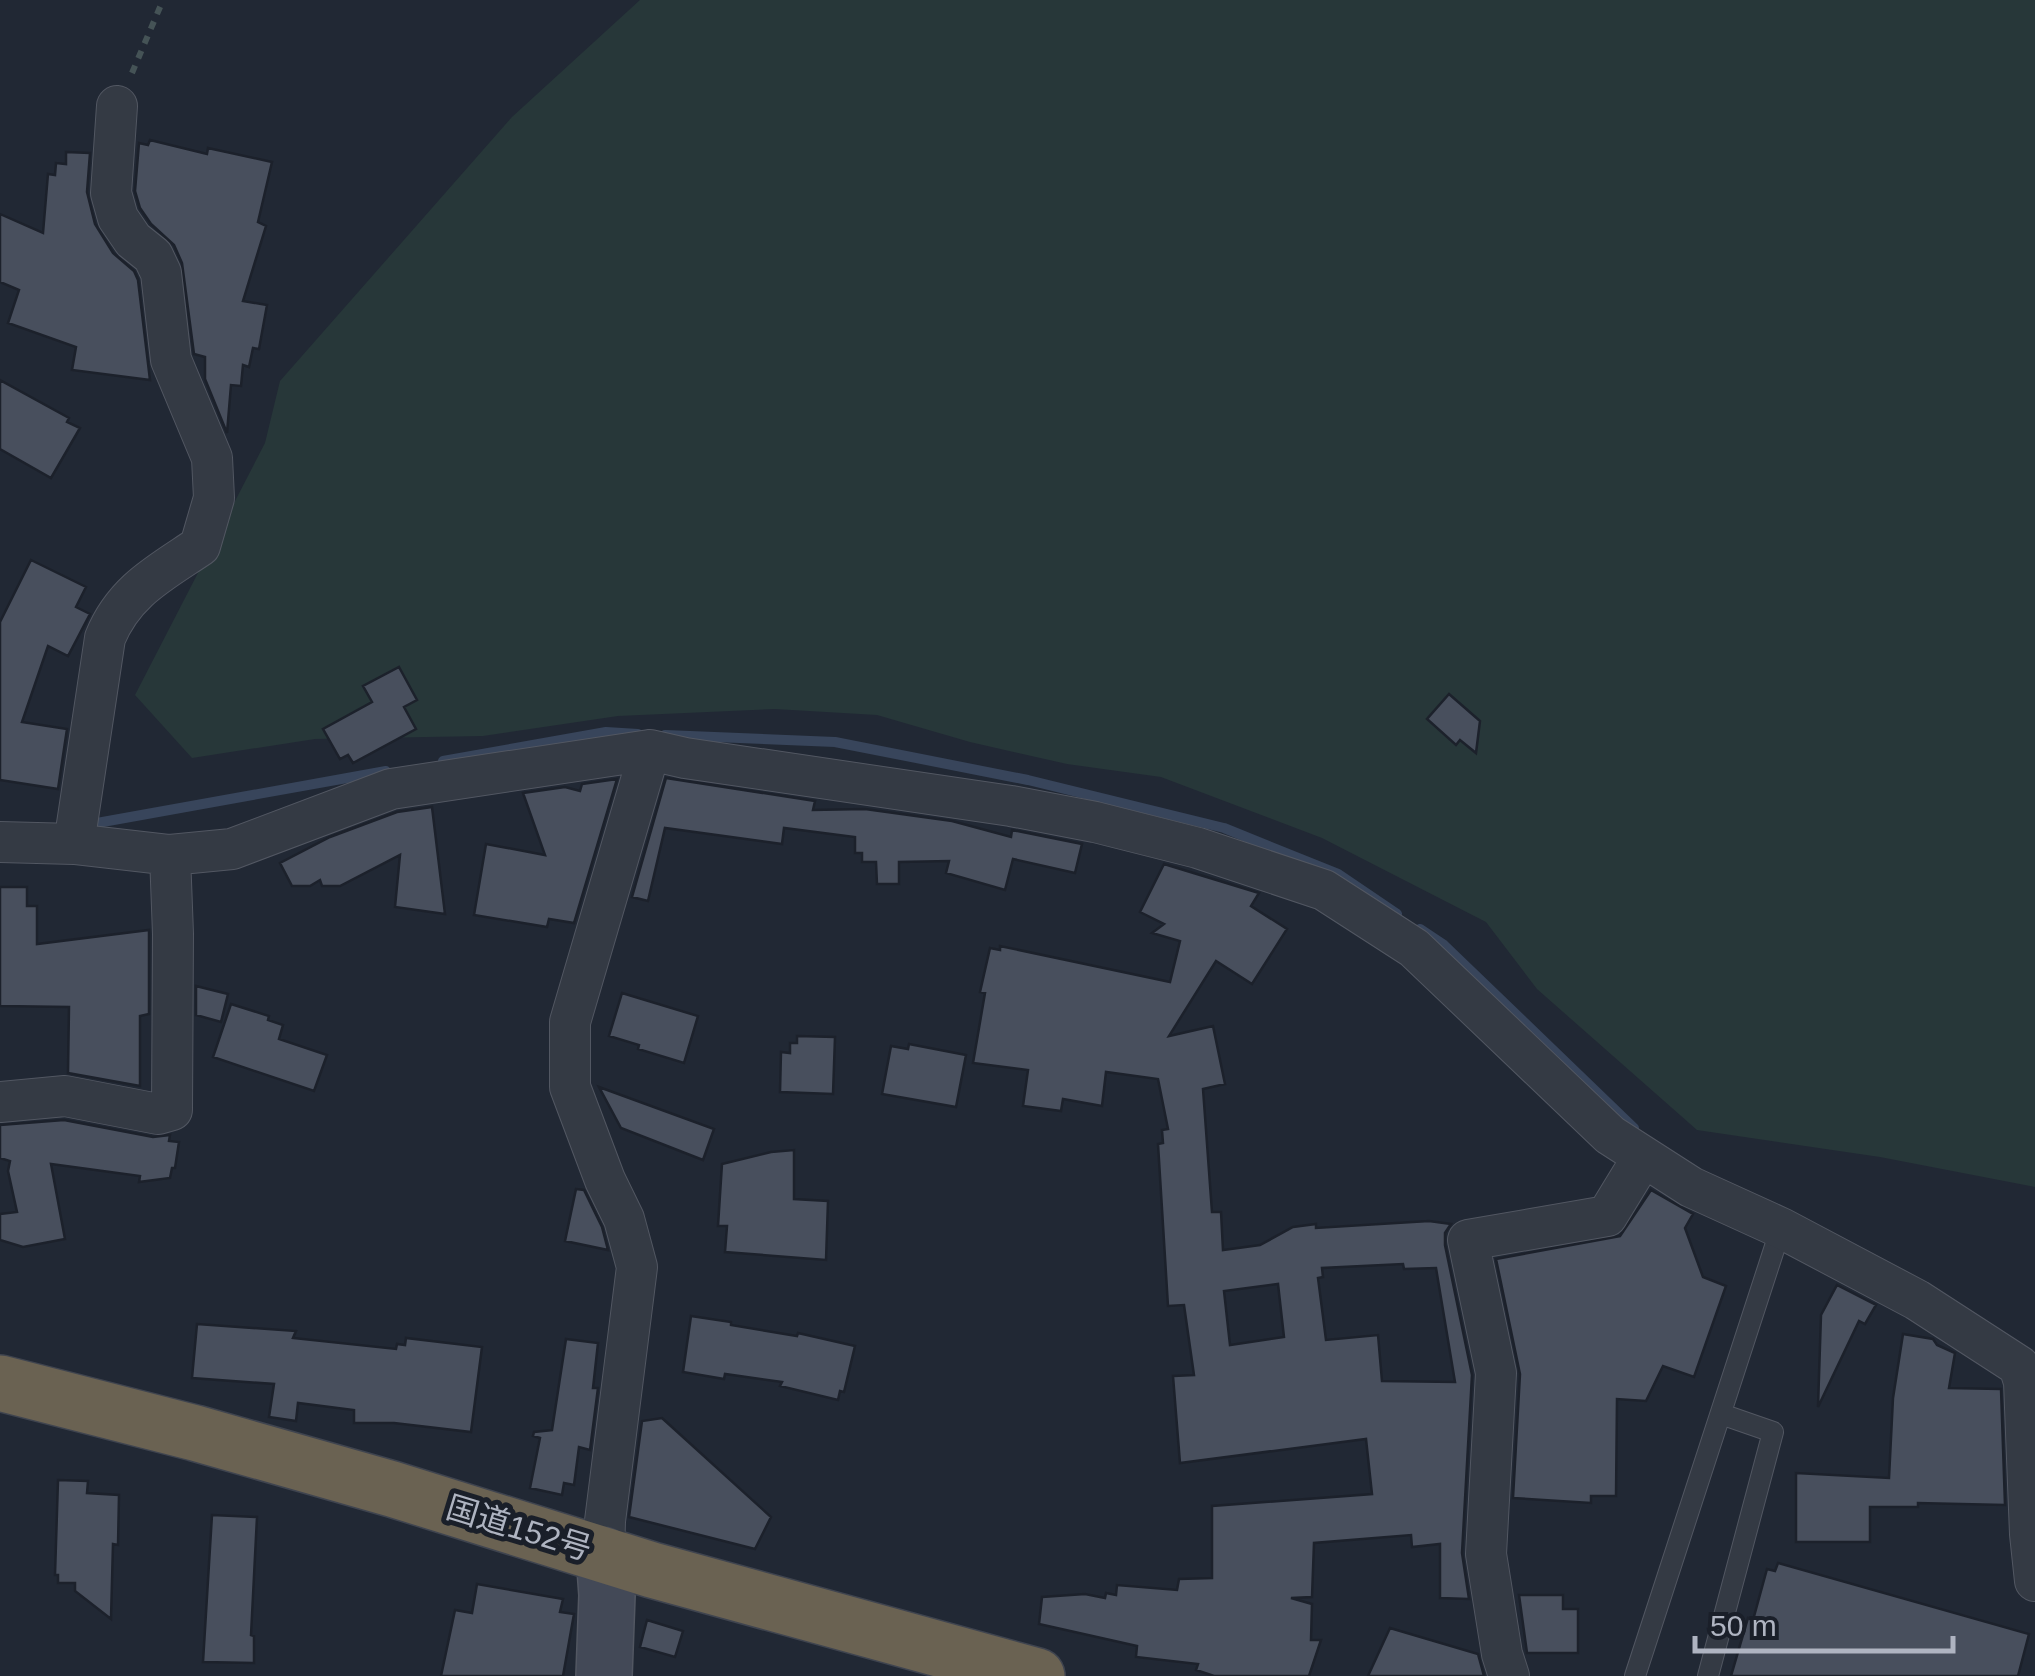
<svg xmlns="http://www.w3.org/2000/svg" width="2035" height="1676" font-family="Helvetica,'Noto Sans JP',sans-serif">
<rect width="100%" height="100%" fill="#212834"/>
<path fill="#273739" d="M 640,0 L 2035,0 L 2035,1187 L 1880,1157 L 1697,1130 L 1537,989 L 1486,922 L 1322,838 L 1161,777 L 1067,764 L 970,742 L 877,715 L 775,709 L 618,716 L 483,736 L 315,739 L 192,758 L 135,695 L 265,443 L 280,381 L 512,117 Z"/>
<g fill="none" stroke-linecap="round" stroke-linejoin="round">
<path stroke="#38455b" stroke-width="10" d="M 665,735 L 835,742 L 1028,780 L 1224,828 L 1338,874 L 1397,914
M 443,761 L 606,732 L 638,734
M 97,823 L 386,771
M 1420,929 L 1444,945 L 1634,1128"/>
</g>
<path fill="#484f5d" stroke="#1c212b" stroke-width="2.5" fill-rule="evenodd" d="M 150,140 L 207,154 L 208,148 L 272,162 L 258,222 L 266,226 L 243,301 L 267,305 L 259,349 L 253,348 L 249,367 L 243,365 L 241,386 L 231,385 L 227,433 L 205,379 L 205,357 L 194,354 L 182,263 L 174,245 L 151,224 L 140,208 L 135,191 L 139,143 L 148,145 Z
M 66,152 L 90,153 L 87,192 L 95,224 L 113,253 L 134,271 L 138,280 L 150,380 L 72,370 L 76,347 L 8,323 L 19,290 L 0,282 L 0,214 L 43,233 L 48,174 L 55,175 L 56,163 L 66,164 Z
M 0,380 L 69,418 L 67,422 L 80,428 L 51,478 L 0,449 Z
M 31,560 L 86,587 L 76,607 L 90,614 L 68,656 L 48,646 L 22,722 L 67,729 L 58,789 L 0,780 L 0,622 Z
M 399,667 L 417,700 L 404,707 L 416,729 L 353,763 L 348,755 L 340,759 L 323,729 L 372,702 L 363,686 Z
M 1449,694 L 1480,721 L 1476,753 L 1460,740 L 1456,745 L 1427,719 Z
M 666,778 L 815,801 L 813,810 L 865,809 L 952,821 L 1011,837 L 1012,830 L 1082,844 L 1075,873 L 1013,859 L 1005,890 L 946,873 L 949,861 L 899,862 L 899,884 L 877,884 L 876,862 L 862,862 L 862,853 L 855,853 L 855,837 L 784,828 L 782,844 L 665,828 L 648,901 L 632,897 Z
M 617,779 L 574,923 L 549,919 L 547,927 L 474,915 L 486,844 L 545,855 L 523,793 L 565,787 L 580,791 L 582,784 Z
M 432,807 L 445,914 L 395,907 L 400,855 L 340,886 L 322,886 L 320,880 L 310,886 L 292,886 L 280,863 L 330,837 L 397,812 Z
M 1164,864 L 1259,893 L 1251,906 L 1287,929 L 1252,984 L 1216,961 L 1169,1036 L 1213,1026 L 1225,1084 L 1203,1089 L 1212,1212 L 1221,1212 L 1223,1250 L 1260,1245 L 1293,1227 L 1316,1224 L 1316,1228 L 1429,1221 L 1451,1224 L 1445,1233 L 1445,1245 L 1472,1375 L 1462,1553 L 1469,1599 L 1440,1598 L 1440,1544 L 1412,1547 L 1411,1535 L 1314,1543 L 1312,1597 L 1291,1598 L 1312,1604 L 1311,1640 L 1321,1640 L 1309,1676 L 1214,1676 L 1196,1670 L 1198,1664 L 1136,1657 L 1137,1646 L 1039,1624 L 1042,1597 L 1085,1594 L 1105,1598 L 1106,1593 L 1116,1595 L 1117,1585 L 1177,1590 L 1179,1579 L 1212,1578 L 1212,1506 L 1372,1494 L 1366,1439 L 1180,1463 L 1173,1376 L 1194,1375 L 1184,1305 L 1168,1306 L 1158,1144 L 1163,1143 L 1162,1130 L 1168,1129 L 1158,1079 L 1106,1072 L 1102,1106 L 1063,1099 L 1061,1111 L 1023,1106 L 1028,1070 L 973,1063 L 985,993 L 980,992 L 990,948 L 1000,950 L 1000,946 L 1170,982 L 1180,941 L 1152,933 L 1164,924 L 1140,912 ZM 1403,1264 L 1404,1269 L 1436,1268 L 1455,1382 L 1382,1381 L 1378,1335 L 1326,1340 L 1318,1278 L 1323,1277 L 1322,1268 ZM 1278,1284 L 1284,1337 L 1230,1345 L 1224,1291 Z
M 0,887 L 27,887 L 27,906 L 37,906 L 37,944 L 149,930 L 149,1014 L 140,1016 L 140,1086 L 68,1073 L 69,1007 L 0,1006 Z
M 196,986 L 228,994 L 221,1022 L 196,1015 Z
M 622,993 L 698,1016 L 684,1063 L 638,1049 L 639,1045 L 609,1036 Z
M 231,1004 L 269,1016 L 268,1020 L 283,1025 L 279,1039 L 327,1055 L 314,1091 L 213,1057 Z
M 797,1036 L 835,1037 L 833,1094 L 780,1092 L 781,1052 L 790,1053 L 790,1043 L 797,1043 Z
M 909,1044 L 966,1055 L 956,1107 L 882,1094 L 891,1046 L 908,1049 Z
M 599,1087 L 714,1129 L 703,1160 L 621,1128 Z
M 64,1120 L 153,1137 L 170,1135 L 169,1141 L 179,1142 L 175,1168 L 172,1168 L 170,1178 L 139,1182 L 140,1176 L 51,1164 L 65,1239 L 23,1247 L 0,1240 L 0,1214 L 17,1212 L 8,1171 L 10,1161 L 0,1158 L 0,1125 Z
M 794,1150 L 794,1199 L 828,1201 L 826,1260 L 725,1252 L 727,1226 L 718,1226 L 722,1164 L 771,1152 Z
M 576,1189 L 584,1190 L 602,1227 L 608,1250 L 565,1241 Z
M 1651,1190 L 1693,1214 L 1685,1228 L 1703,1277 L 1726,1286 L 1694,1377 L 1663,1366 L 1646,1401 L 1617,1399 L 1616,1496 L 1591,1496 L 1591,1503 L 1513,1498 L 1520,1374 L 1496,1259 L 1620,1236 Z
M 1837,1285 L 1876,1305 L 1865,1324 L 1859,1321 L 1818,1407 L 1821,1315 Z
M 691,1316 L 731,1322 L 731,1325 L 797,1336 L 798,1333 L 855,1346 L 844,1392 L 840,1391 L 838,1400 L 780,1386 L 782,1382 L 725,1374 L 724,1379 L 683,1372 Z
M 197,1324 L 296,1331 L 293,1338 L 396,1349 L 397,1344 L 405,1345 L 406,1338 L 482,1347 L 471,1432 L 394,1423 L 354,1423 L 354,1410 L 298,1403 L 296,1421 L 269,1417 L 274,1384 L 192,1378 Z
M 1903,1334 L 1933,1339 L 1937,1345 L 1955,1353 L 1949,1388 L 2001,1389 L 2005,1505 L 1918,1503 L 1918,1507 L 1870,1507 L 1870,1542 L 1796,1542 L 1796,1473 L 1889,1478 L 1893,1398 Z
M 566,1339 L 598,1343 L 593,1388 L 598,1388 L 590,1450 L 579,1447 L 574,1485 L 564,1483 L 562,1495 L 530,1488 L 540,1438 L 533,1436 L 534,1432 L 552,1430 Z
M 662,1418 L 771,1517 L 755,1549 L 629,1517 L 642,1421 Z
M 58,1480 L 88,1481 L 87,1493 L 119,1495 L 118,1545 L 113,1544 L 111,1619 L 75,1591 L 75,1583 L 58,1583 L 58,1575 L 55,1575 Z
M 212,1515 L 257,1517 L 251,1635 L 254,1636 L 254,1663 L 203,1662 Z
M 1778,1563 L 2029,1634 L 2018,1676 L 1731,1676 L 1748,1618 L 1753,1620 L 1767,1569 L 1775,1571 Z
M 477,1584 L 563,1599 L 560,1612 L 574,1614 L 563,1676 L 441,1676 L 455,1610 L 472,1613 Z
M 1519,1595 L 1563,1595 L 1563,1609 L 1578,1609 L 1578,1653 L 1527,1653 Z
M 647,1620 L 683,1631 L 675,1657 L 640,1647 Z
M 1390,1628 L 1478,1654 L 1484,1676 L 1368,1676 Z"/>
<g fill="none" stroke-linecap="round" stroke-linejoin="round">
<defs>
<path id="lane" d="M 1635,1676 L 1781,1228
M 1708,1676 L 1773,1432 L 1721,1414"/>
<path id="street" d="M 0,842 L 74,844 L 170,855 L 232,849 L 391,789 L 650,750 L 685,758 L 1011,806 L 1095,822 L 1198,848 L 1324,890 L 1414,948 L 1610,1135 L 1691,1187 L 1781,1228 L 1917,1300 L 2019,1366 L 2024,1382 L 2030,1534 L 2035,1581
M 74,844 L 105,638 C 124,591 160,573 200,546 L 214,498 L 212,458 L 171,360 L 161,273 L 153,256 L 133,240 L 118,218 L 111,193 L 117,106
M 0,1102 L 65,1096 L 158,1114 L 172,1110 L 173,934 L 170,855
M 604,1554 L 605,1521 L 637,1267 L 624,1219 L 605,1180 L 570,1087 L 570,1022 L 650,750
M 1509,1676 L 1502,1654 L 1486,1554 L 1496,1373 L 1468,1240 L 1607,1216 L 1643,1157"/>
<path id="secondary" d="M 604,1676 L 607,1595 L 604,1554"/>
<path id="highway" d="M 0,1383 L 195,1433 L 392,1489 L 652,1570 L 1037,1676"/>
</defs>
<use href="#lane" stroke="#525762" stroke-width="22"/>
<use href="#street" stroke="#525762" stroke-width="42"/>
<use href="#secondary" stroke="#525762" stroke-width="58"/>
<use href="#highway" stroke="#3f444f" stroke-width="58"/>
<path stroke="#455356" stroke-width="6" stroke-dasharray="8 8" stroke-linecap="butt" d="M 132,73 L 163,0"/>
<use href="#lane" stroke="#343a44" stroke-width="20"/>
<use href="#street" stroke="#343a44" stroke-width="40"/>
<use href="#secondary" stroke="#434957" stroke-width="55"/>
<use href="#highway" stroke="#6a6252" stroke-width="55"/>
</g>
<g text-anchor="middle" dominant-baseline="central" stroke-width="10" stroke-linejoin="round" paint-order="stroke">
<g font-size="32" fill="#afb4c1" stroke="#1a1f29">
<text transform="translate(519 1528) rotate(17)">国道152号</text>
</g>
</g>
<path d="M1695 1636v15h258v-15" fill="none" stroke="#afb4c1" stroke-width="5"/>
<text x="1710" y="1636" font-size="30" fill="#afb4c1" stroke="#1a1f29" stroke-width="8" paint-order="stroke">50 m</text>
</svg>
